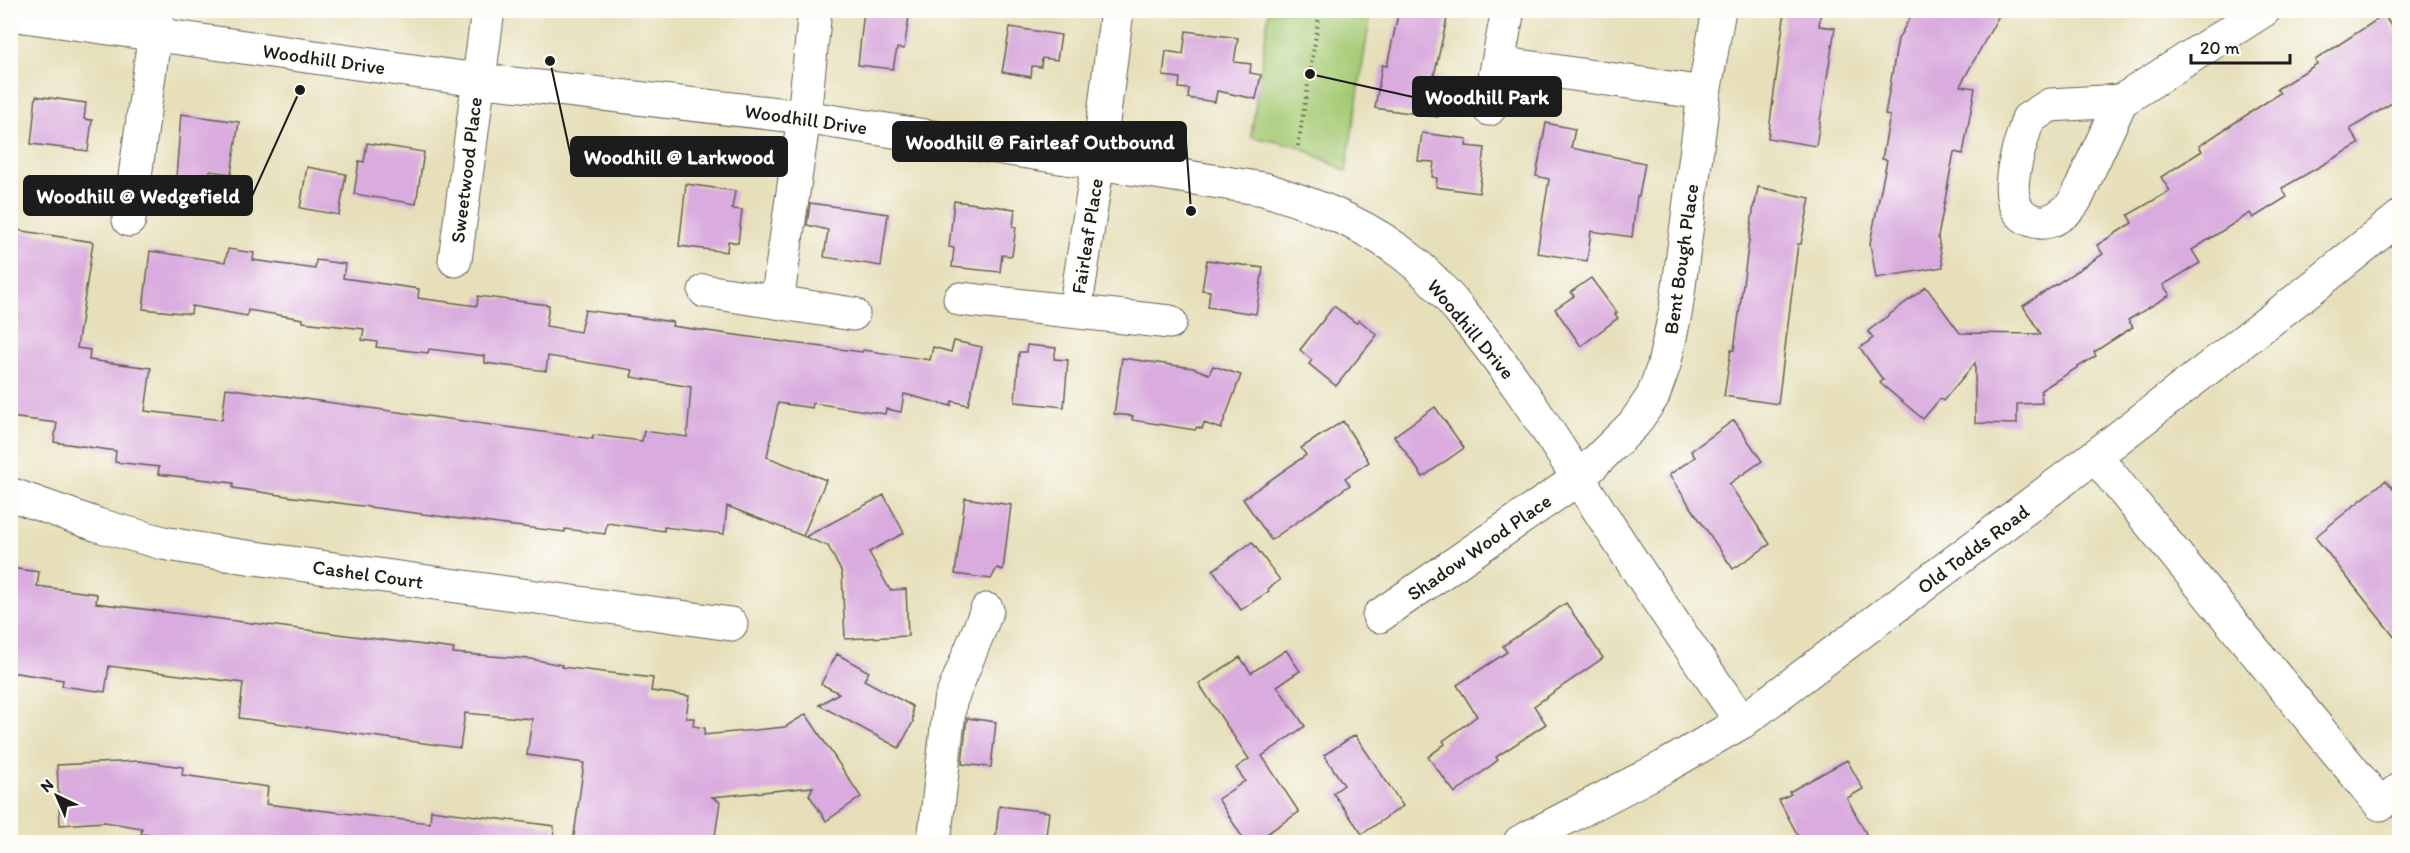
<svg xmlns="http://www.w3.org/2000/svg" width="2410" height="853" font-family="Itim,sans-serif">
<rect width="100%" height="100%" fill="#fdfcf7"/>
<filter id="ink" filterUnits="userSpaceOnUse"><feTurbulence type="fractalNoise" baseFrequency=".0167" numOctaves="2"/><feDisplacementMap in="SourceGraphic" scale="12" xChannelSelector="R" yChannelSelector="G"/><feConvolveMatrix kernelMatrix="1 2 1 2 8 2 1 2 1" color-interpolation-filters="sRGB"/></filter>
<filter id="wash" filterUnits="userSpaceOnUse"><feTurbulence type="fractalNoise" baseFrequency=".008" numOctaves="4" result="noise"/><feDisplacementMap in="SourceGraphic" scale="24" xChannelSelector="R" yChannelSelector="G"/><feGaussianBlur stdDeviation="1.35" result="paint"/><feColorMatrix in="noise" values="0 0 0 0 0 0 0 0 0 0 0 0 0 0 0 0 0 1.4 0 .05"/><feComposite in="paint" operator="in"/></filter>
<g filter="url(#wash)">
<rect width="100%" height="100%" fill="#e6dfba"/>
<path fill="#a5ca74" stroke="#607348" stroke-width="1.5" d="M 1269,11 L 1371,11 L 1346,171 L 1298,146 L 1251,137 Z"/>
<g id="blocks">
<path fill="#d9abde" d="M 864,10 L 910,10 L 904,49 L 897,48 L 893,69 L 858,65 Z
M 1399,10 L 1449,10 L 1434,76 L 1443,78 L 1438,117 L 1375,108 L 1382,65 L 1387,66 Z
M 1785,10 L 1821,10 L 1819,26 L 1835,28 L 1816,146 L 1768,138 Z
M 1921,10 L 2002,10 L 1960,86 L 1975,88 L 1963,154 L 1954,152 L 1938,237 L 1943,267 L 1876,278 L 1870,243 L 1887,160 L 1882,159 L 1890,116 L 1885,115 L 1898,39 L 1912,14 L 1918,17 Z
M 2384,15 L 2400,40 L 2400,98 L 2350,129 L 2359,144 L 2282,188 L 2287,197 L 2253,218 L 2250,213 L 2192,250 L 2200,263 L 2163,285 L 2170,295 L 2128,320 L 2133,327 L 2094,352 L 2096,356 L 2041,390 L 2042,403 L 2017,404 L 2017,424 L 1975,423 L 1975,363 L 1943,401 L 1940,399 L 1923,419 L 1880,383 L 1883,380 L 1860,348 L 1873,338 L 1868,331 L 1926,287 L 1960,333 L 2041,334 L 2023,306 L 2103,254 L 2097,245 L 2132,223 L 2128,215 L 2170,191 L 2161,177 L 2202,151 L 2199,146 L 2280,93 L 2277,89 L 2317,64 L 2315,60 Z
M 1010,27 L 1061,35 L 1057,60 L 1042,58 L 1041,67 L 1032,66 L 1031,77 L 1002,72 Z
M 1186,31 L 1238,38 L 1234,62 L 1251,64 L 1250,73 L 1261,75 L 1256,99 L 1217,91 L 1215,102 L 1188,98 L 1189,89 L 1179,88 L 1180,78 L 1163,76 L 1166,51 L 1183,54 Z
M 36,96 L 86,103 L 84,119 L 92,120 L 88,151 L 31,144 Z
M 181,114 L 239,122 L 231,174 L 210,171 L 206,197 L 175,192 Z
M 1546,123 L 1575,129 L 1571,148 L 1645,163 L 1639,196 L 1637,196 L 1632,237 L 1591,231 L 1587,261 L 1537,253 L 1549,179 L 1536,176 Z
M 1422,133 L 1467,139 L 1466,146 L 1485,148 L 1479,193 L 1436,187 L 1437,178 L 1432,177 L 1434,162 L 1418,161 Z
M 367,143 L 424,152 L 416,204 L 354,194 L 359,161 L 364,162 Z
M 307,167 L 346,174 L 339,215 L 300,208 Z
M 686,184 L 735,191 L 732,209 L 742,210 L 738,243 L 728,241 L 727,252 L 679,246 Z
M 1758,187 L 1810,198 L 1801,244 L 1798,244 L 1778,404 L 1724,396 L 1731,350 L 1734,350 L 1754,204 L 1755,204 Z
M 954,201 L 1015,209 L 1013,227 L 1016,227 L 1012,256 L 1002,255 L 1000,272 L 952,267 L 954,248 L 949,247 Z
M 810,203 L 888,214 L 881,266 L 824,257 L 828,230 L 807,225 Z
M 10,229 L 93,242 L 77,348 L 90,350 L 89,360 L 151,368 L 145,411 L 222,420 L 226,388 L 593,439 L 593,435 L 642,441 L 644,431 L 687,437 L 691,387 L 631,377 L 633,370 L 548,356 L 546,371 L 485,363 L 485,356 L 429,349 L 428,353 L 376,347 L 377,342 L 362,340 L 364,329 L 303,322 L 303,319 L 248,310 L 247,316 L 192,306 L 191,314 L 143,309 L 150,251 L 225,262 L 228,249 L 254,253 L 253,260 L 315,269 L 316,260 L 345,264 L 343,278 L 419,289 L 418,298 L 477,306 L 478,296 L 549,305 L 546,326 L 580,332 L 585,310 L 673,322 L 672,326 L 792,343 L 862,352 L 863,350 L 930,360 L 933,347 L 951,352 L 954,341 L 982,347 L 968,405 L 952,401 L 951,406 L 904,394 L 901,412 L 886,409 L 885,414 L 813,403 L 812,408 L 778,403 L 767,457 L 826,480 L 803,536 L 727,506 L 724,534 L 664,527 L 664,531 L 607,523 L 605,534 L 565,529 L 565,532 L 506,525 L 293,497 L 233,488 L 233,483 L 158,474 L 159,467 L 115,462 L 116,451 L 54,442 L 57,423 L 10,417 Z
M 1207,260 L 1263,268 L 1256,314 L 1208,307 L 1210,291 L 1202,290 Z
M 1591,278 L 1617,313 L 1615,314 L 1618,318 L 1581,346 L 1555,309 L 1574,296 L 1571,292 Z
M 1334,306 L 1356,323 L 1359,320 L 1377,335 L 1336,386 L 1309,364 L 1312,360 L 1300,350 Z
M 1027,345 L 1056,348 L 1054,359 L 1068,360 L 1064,407 L 1015,402 L 1019,352 L 1026,352 Z
M 1122,358 L 1193,368 L 1209,374 L 1213,366 L 1241,375 L 1221,429 L 1204,423 L 1202,429 L 1197,427 L 1195,430 L 1132,420 L 1133,416 L 1114,414 Z
M 1435,407 L 1464,448 L 1423,477 L 1394,436 Z
M 1734,420 L 1762,461 L 1729,484 L 1770,544 L 1733,569 L 1669,475 L 1695,457 L 1691,451 Z
M 1343,421 L 1369,462 L 1345,478 L 1350,485 L 1271,540 L 1243,499 L 1306,455 L 1301,448 Z
M 2386,480 L 2400,498 L 2400,644 L 2315,537 Z
M 884,495 L 904,533 L 869,552 L 890,590 L 906,589 L 908,636 L 845,639 L 842,573 L 828,546 L 805,537 Z
M 965,498 L 1011,505 L 1003,570 L 997,568 L 991,579 L 955,574 Z
M 1252,542 L 1280,580 L 1268,589 L 1269,591 L 1241,610 L 1213,570 Z
M 10,568 L 39,572 L 37,586 L 97,594 L 96,603 L 408,643 L 454,649 L 453,653 L 531,659 L 562,665 L 561,667 L 653,678 L 651,691 L 689,696 L 686,718 L 694,718 L 693,726 L 705,728 L 704,735 L 785,727 L 806,714 L 861,797 L 826,821 L 809,795 L 813,787 L 712,797 L 720,802 L 714,843 L 573,843 L 584,763 L 527,755 L 532,719 L 465,713 L 460,748 L 239,718 L 243,683 L 109,666 L 105,692 L 62,686 L 63,680 L 10,672 Z
M 1566,603 L 1603,658 L 1534,706 L 1546,724 L 1496,757 L 1498,760 L 1455,793 L 1428,757 L 1445,744 L 1443,741 L 1477,716 L 1457,685 L 1507,652 L 1503,646 Z
M 1286,650 L 1300,671 L 1277,686 L 1305,726 L 1262,756 L 1299,812 L 1253,843 L 1246,843 L 1218,799 L 1245,781 L 1236,768 L 1249,759 L 1199,684 L 1240,657 L 1251,673 Z
M 837,654 L 869,672 L 864,680 L 912,706 L 913,722 L 899,748 L 819,705 L 839,693 L 821,684 Z
M 967,718 L 996,722 L 991,767 L 962,764 Z
M 1355,735 L 1403,806 L 1362,834 L 1333,793 L 1344,785 L 1324,755 Z
M 1847,760 L 1863,789 L 1847,798 L 1871,843 L 1802,843 L 1779,800 L 1791,794 L 1789,792 Z
M 139,761 L 183,767 L 182,775 L 268,787 L 266,804 L 430,823 L 431,810 L 554,826 L 553,843 L 148,843 L 149,835 L 141,834 L 142,828 L 105,822 L 60,825 L 57,765 Z
M 999,806 L 1049,812 L 1045,843 L 995,843 Z"/>
</g>
</g>
<g filter="url(#ink)">
<use href="#blocks" fill-opacity="0" stroke="#636053" stroke-width="1.5"/>
<g fill="none" stroke-linecap="round" stroke-linejoin="round">
<defs>
<path id="minor" d="M 10,14 L 477,80 L 804,117 L 1264,189 C 1310,204 1355,219 1395,248 C 1423,267 1445,292 1466,318 C 1515,376 1554,441 1595,504 C 1642,578 1692,651 1742,722
M 1498,63 L 1704,93
M 2121,101 C 2110,125 2099,149 2088,172 C 2084,182 2080,193 2074,202 C 2068,211 2051,224 2040,222 C 1991,215 2020,148 2028,119 L 2050,105 L 2121,101 L 2264,10
M 1489,109 L 1508,10
M 129,220 L 158,10
M 455,260 L 488,10
M 705,291 L 853,314
M 960,299 L 1170,322
M 777,302 L 804,117 L 815,10
M 1075,311 L 1098,162 L 1117,10
M 2095,456 L 2380,804 L 2400,789
M 10,494 L 98,525 L 163,543 L 226,554 L 731,624
M 1379,616 L 1579,478 L 1634,424 L 1653,396 L 1664,365 L 1676,309 L 1704,93 L 1719,10
M 934,842 L 950,702 L 987,610"/>
<path id="major" d="M 1520,842 L 1664,767 L 1742,722 L 2095,456 L 2317,284 L 2400,217"/>
</defs>
<use href="#minor" stroke="#636053" stroke-width="35"/>
<use href="#major" stroke="#636053" stroke-width="35"/>
<path stroke="#636053" stroke-width="4" stroke-dasharray="1.5 4.5" stroke-linecap="butt" d="M 1298,146 L 1320,10"/>
<use href="#minor" stroke="#fff" stroke-width="33"/>
<use href="#major" stroke="#fff" stroke-width="33"/>
</g>
</g>
<g text-anchor="middle" dominant-baseline="central" stroke-width="4.5" stroke-linejoin="round" paint-order="stroke">
<g font-size="20" fill="#1c1c1c" stroke="#fdfcf7">
<text transform="translate(324 59) rotate(8)">Woodhill Drive</text>
<text transform="translate(806 119) rotate(8)">Woodhill Drive</text>
<text transform="translate(466 170) rotate(-83)">Sweetwood Place</text>
<text transform="translate(1087 236) rotate(-81)">Fairleaf Place</text>
<text transform="translate(1681 259) rotate(-82)">Bent Bough Place</text>
<text transform="translate(1471 329) rotate(50)">Woodhill Drive</text>
<text transform="translate(1479 547) rotate(-35)">Shadow Wood Place</text>
<text transform="translate(1973 549) rotate(-37)">Old Todds Road</text>
<text transform="translate(368 574) rotate(8)">Cashel Court</text>
</g>
</g>
<path fill="none" stroke="#1c1c1c" stroke-width="2" d="M1310 74L1413 97M1191 211L1186 141M550 61L571 157M300 90L252 196"/>
<g fill="#1c1c1c" stroke="#fdfcf7" stroke-width="2">
<circle cx="1310" cy="74" r="6"/>
<circle cx="1191" cy="211" r="6"/>
<circle cx="550" cy="61" r="6"/>
<circle cx="300" cy="90" r="6"/>
</g>
<g fill="#1c1c1c" stroke="#1c1c1c" stroke-width="2">
<rect x="1413" y="77" width="148" height="39" rx="6"/>
<rect x="893" y="122" width="293" height="39" rx="6"/>
<rect x="571" y="137" width="216" height="39" rx="6"/>
<rect x="24" y="176" width="228" height="39" rx="6"/>
</g>
<g font-size="21" text-anchor="middle" font-weight="bold" fill="#fff">
<text x="1487" y="104">Woodhill Park</text>
<text x="1040" y="149">Woodhill @ Fairleaf Outbound</text>
<text x="679" y="164">Woodhill @ Larkwood</text>
<text x="138" y="203">Woodhill @ Wedgefield</text>
</g>
<rect width="2410" height="853" fill="none" stroke="#fdfcf7" stroke-width="36"/>
<g transform="translate(57 796) rotate(316)" stroke="#fdfcf7" stroke-width="4.5" paint-order="stroke">
<path d="M0-4.5L10 22L0 15L-10 22Z" fill="#1c1c1c"/>
<text y="-9" font-size="16" font-weight="bold" text-anchor="middle" fill="#1c1c1c">N</text>
</g>
<path d="M2191 54v9h99v-9" fill="none" stroke="#1c1c1c" stroke-width="3"/>
<text x="2200" y="54" font-size="18" fill="#1c1c1c" stroke="#fdfcf7" stroke-width="4.5" paint-order="stroke">20 m</text>
</svg>
